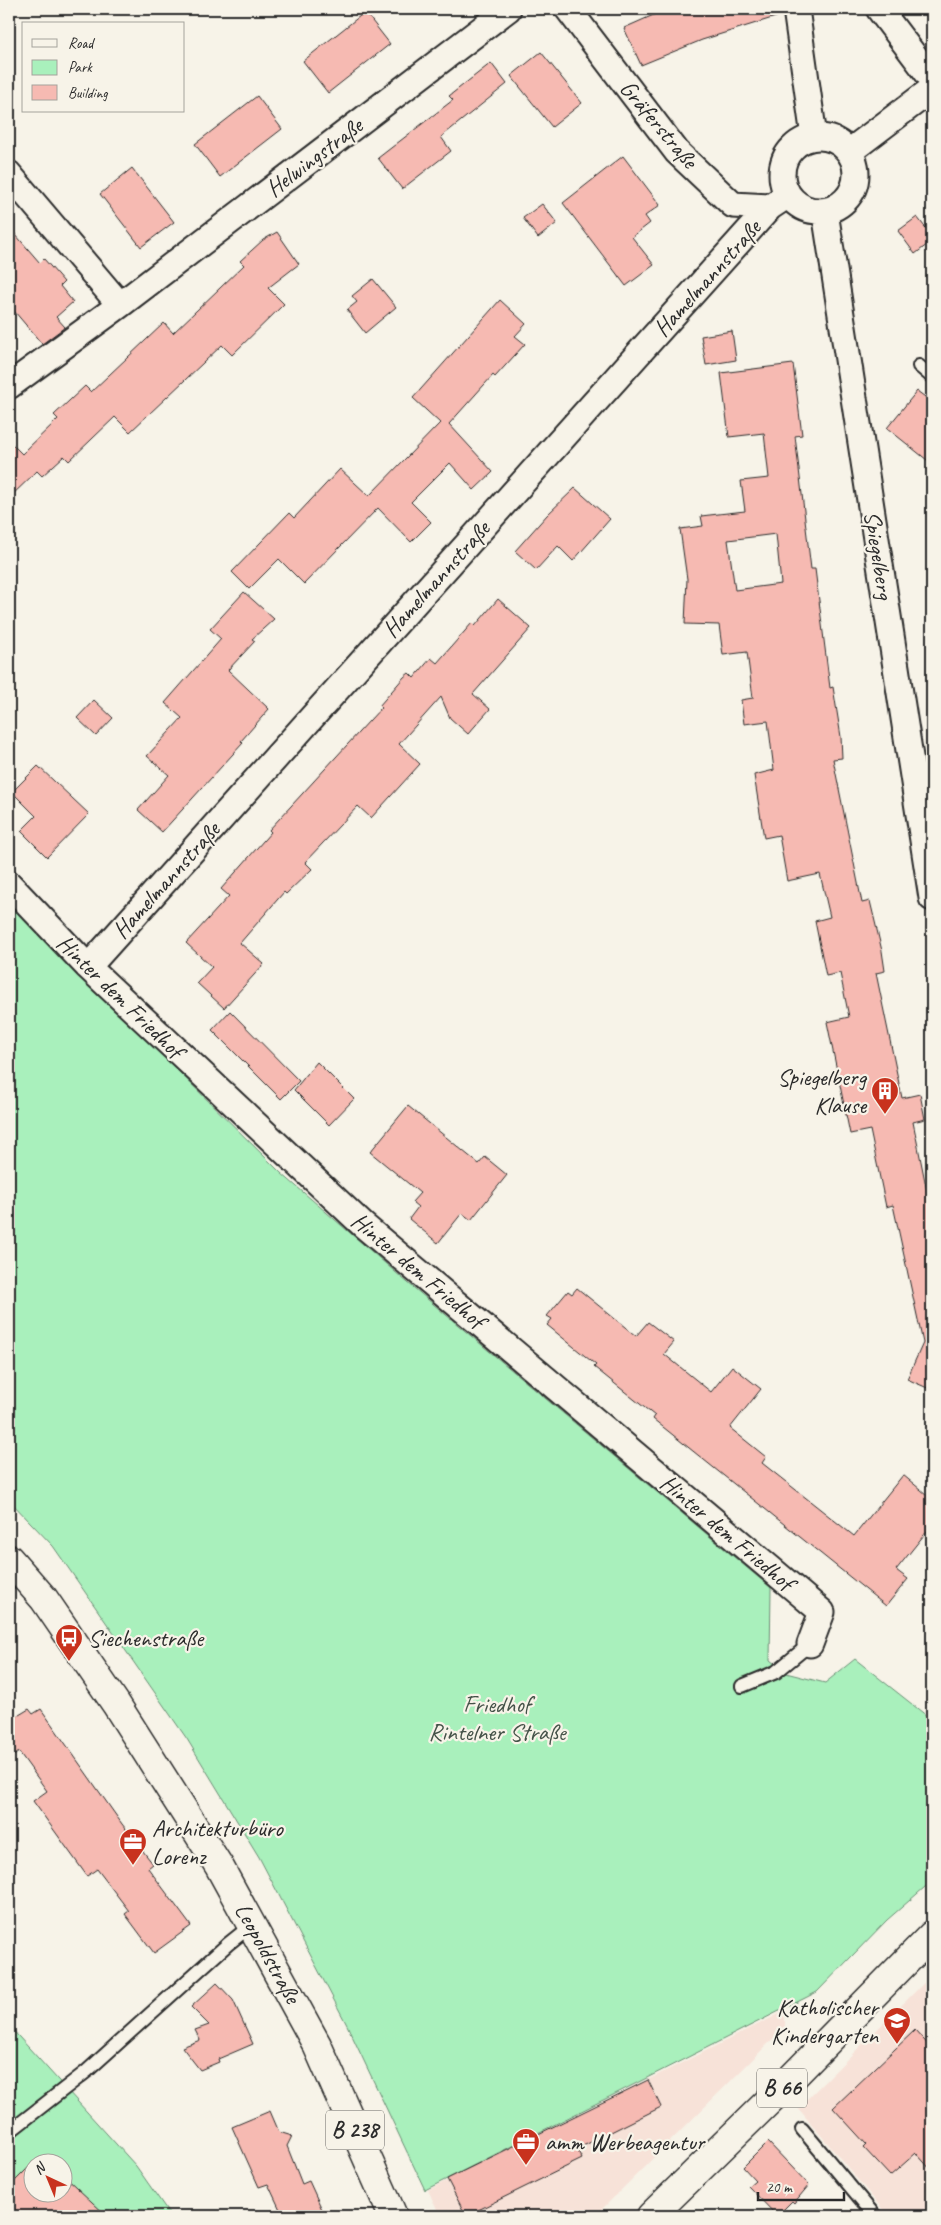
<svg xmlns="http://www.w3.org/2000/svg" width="941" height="2225" font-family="Caveat,sans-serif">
<rect width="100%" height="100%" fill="#f7f3e8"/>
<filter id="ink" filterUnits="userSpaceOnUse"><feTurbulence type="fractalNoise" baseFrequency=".02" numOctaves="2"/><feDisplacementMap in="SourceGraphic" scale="10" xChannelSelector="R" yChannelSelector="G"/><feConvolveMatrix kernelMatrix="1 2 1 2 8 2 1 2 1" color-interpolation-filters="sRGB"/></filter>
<g filter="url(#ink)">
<path fill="#f7e2d8" d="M 929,1978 L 932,1981 L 932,2216 L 888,2216 L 798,2108 Z
M 785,2011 L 785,2027 L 595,2216 L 440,2216 L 428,2190 Z"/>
<path fill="#a9f0bc" stroke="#6a8e74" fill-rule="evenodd" d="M 9,903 L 281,1173 L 401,1277 L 771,1588 L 770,1660 L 786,1673 L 825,1683 L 855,1659 L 932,1720 L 932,1881 L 887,1920 L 817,1992 L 425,2190 L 347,2025 L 259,1857 L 187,1739 L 53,1546 L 9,1500 Z
M 9,2026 L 136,2166 L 171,2216 L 9,2216 ZM 32,2162 L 62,2162 L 62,2192 L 32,2192 Z"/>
<path fill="#f6bab2" stroke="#2b2b2b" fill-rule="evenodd" d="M 667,9 L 782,9 L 782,15 L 702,40 L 641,65 L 624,28 Z
M 365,12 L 390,44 L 328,93 L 303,61 Z
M 541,52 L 582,103 L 552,127 L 511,76 Z
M 491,63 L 507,84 L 441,137 L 451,151 L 402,189 L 378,158 L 453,100 L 449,96 Z
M 257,96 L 282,129 L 220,177 L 195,144 Z
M 623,156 L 660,205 L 645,216 L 650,223 L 632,237 L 654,265 L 626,286 L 563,203 Z
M 132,168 L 174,222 L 141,247 L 100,194 Z
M 542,204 L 557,223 L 538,238 L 523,218 Z
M 917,217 L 932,236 L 932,241 L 915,254 L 898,231 Z
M 9,227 L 40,263 L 44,259 L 64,282 L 60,286 L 73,302 L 56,317 L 65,327 L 42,344 L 9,305 Z
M 277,232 L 299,264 L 268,288 L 284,304 L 232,355 L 222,345 L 130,432 L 115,417 L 69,461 L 64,456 L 42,476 L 37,471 L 9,498 L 9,441 L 22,454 L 58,419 L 54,415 L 85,386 L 91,392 L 164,323 L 173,333 L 244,265 L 240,261 L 263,240 Z
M 373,279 L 396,307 L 365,333 L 347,310 L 357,302 L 352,296 Z
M 500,300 L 526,324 L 515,336 L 525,344 L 495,377 L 493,375 L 449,424 L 493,472 L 474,490 L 450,463 L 411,502 L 431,522 L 411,542 L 378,508 L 304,584 L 279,559 L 249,589 L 232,572 L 289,513 L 294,518 L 340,469 L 369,496 L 440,423 L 413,398 Z
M 732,331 L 736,360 L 706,365 L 701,336 Z
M 793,364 L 802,435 L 795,436 L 811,569 L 815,569 L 830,688 L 833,687 L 841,737 L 842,758 L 833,759 L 862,903 L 870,901 L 882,951 L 885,971 L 876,973 L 902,1098 L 920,1094 L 925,1119 L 913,1122 L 932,1216 L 932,1390 L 907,1379 L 923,1343 L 893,1205 L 886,1207 L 870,1130 L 850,1134 L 827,1022 L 849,1017 L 840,973 L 826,976 L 815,921 L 830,917 L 820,874 L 787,881 L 779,835 L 764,838 L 754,775 L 774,770 L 768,721 L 744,724 L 741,700 L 753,698 L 747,652 L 723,655 L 719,625 L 685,624 L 687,579 L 680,529 L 703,526 L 701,516 L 745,511 L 741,481 L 769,478 L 764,433 L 729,437 L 721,373 ZM 776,534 L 781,584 L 735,590 L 728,540 Z
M 917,391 L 932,402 L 932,464 L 887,428 Z
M 575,488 L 610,519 L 573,561 L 558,546 L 536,570 L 515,551 L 547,515 Z
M 244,592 L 274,619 L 252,639 L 255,641 L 228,670 L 269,709 L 241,741 L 243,743 L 162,832 L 138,810 L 169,775 L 147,756 L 182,718 L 165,703 L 221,639 L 210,629 Z
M 498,599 L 531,628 L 473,694 L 490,709 L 468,734 L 450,718 L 441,697 L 399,744 L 420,764 L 371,818 L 358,806 L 305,862 L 312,869 L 286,894 L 284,892 L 240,943 L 264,964 L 224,1008 L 197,983 L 212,967 L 186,943 L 229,896 L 221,889 L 271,832 L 269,830 L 381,708 L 379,706 L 404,677 L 409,673 L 414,678 L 431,658 L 437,663 L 472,623 L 475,626 Z
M 94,700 L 113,718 L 96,736 L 77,718 Z
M 38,766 L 89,814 L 47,857 L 21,831 L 36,816 L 12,792 Z
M 230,1011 L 299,1081 L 281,1099 L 212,1030 Z
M 317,1062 L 354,1099 L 329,1125 L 294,1090 Z
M 408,1106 L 479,1164 L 485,1157 L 507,1175 L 471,1220 L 462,1213 L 438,1243 L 409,1219 L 418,1207 L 412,1202 L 420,1193 L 370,1152 Z
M 577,1288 L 636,1336 L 648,1322 L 674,1342 L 664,1354 L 711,1392 L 732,1366 L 761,1389 L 730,1428 L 766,1457 L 762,1463 L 854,1536 L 903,1475 L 932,1499 L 932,1525 L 896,1570 L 908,1579 L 886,1606 L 653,1419 L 655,1416 L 594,1367 L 596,1365 L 547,1325 L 552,1319 L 547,1316 L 568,1291 L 572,1294 Z
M 29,1709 L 33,1714 L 41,1709 L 122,1824 L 153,1864 L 148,1868 L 191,1926 L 154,1953 L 125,1914 L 129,1911 L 97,1869 L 87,1876 L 33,1801 L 47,1791 L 19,1752 L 9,1759 L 9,1721 Z
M 217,1983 L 233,2000 L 253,2044 L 218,2059 L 219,2062 L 200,2070 L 182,2047 L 200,2040 L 195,2030 L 209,2025 L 191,2007 Z
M 915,2030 L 932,2049 L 932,2171 L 916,2153 L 890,2176 L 863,2147 L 866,2144 L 833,2108 Z
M 648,2080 L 661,2107 L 577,2149 L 582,2159 L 466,2216 L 447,2179 Z
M 270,2111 L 279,2132 L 292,2136 L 287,2146 L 302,2184 L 309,2181 L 325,2216 L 283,2216 L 268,2184 L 259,2187 L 232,2127 Z
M 768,2142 L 809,2185 L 794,2203 L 792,2201 L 777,2216 L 748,2186 L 755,2180 L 743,2167 Z
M 32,2164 L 32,2192 L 62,2192 L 62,2174 L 107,2216 L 9,2216 L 9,2187 Z"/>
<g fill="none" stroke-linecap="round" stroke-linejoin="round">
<defs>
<path id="service" d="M 919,366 L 932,377
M 742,1686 L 776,1672 L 810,1644
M 802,2129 L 875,2216
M 9,2132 L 87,2071 L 228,1944 L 253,1924"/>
<path id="minor" d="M 568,9 L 677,152 L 733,205 L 770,207
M 796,9 L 814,137
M 879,9 L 932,79
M782 174a37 37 0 1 1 74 0a37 37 0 1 1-74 0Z
M 849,152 L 932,89
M 9,174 L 120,305
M 825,212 L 932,898
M 9,386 L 120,305 L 508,9
M 9,884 L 88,967 L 363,1225 L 822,1612 L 810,1644
M 88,967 L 770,207 L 788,195"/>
<path id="primary" d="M 9,1559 L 44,1599 L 116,1704 L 219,1866 L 317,2045 L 393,2216
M 651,2216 L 773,2097 L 932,1935"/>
</defs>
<use href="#service" stroke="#2b2b2b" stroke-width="16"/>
<use href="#minor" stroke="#2b2b2b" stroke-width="29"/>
<use href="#primary" stroke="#2b2b2b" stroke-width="31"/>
<use href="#service" stroke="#f7f3e8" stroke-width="12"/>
<use href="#minor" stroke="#f7f3e8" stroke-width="25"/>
<use href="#primary" stroke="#f7f3e8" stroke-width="28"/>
</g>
</g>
<defs>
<symbol id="building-pin" viewBox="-11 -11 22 30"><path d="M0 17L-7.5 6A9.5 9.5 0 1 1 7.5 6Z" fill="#c8321e" stroke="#f7f3e8"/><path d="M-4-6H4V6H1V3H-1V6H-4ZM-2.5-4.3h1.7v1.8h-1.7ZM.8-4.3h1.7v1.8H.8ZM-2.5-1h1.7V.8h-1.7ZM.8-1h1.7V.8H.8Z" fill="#fff"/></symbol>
<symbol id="bus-pin" viewBox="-11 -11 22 30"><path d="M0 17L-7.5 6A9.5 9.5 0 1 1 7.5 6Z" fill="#c8321e" stroke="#f7f3e8"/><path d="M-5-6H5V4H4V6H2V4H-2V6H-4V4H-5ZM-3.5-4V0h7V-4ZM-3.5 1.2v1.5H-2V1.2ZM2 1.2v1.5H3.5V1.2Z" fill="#fff"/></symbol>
<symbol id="office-pin" viewBox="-11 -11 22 30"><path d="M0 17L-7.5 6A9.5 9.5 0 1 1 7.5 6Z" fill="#c8321e" stroke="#f7f3e8"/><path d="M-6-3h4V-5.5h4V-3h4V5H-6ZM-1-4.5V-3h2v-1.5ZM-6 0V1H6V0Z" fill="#fff"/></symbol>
<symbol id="school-pin" viewBox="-11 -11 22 30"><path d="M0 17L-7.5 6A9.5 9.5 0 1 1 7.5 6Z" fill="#c8321e" stroke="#f7f3e8"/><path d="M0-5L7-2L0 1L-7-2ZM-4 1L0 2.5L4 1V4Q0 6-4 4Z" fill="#fff"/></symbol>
</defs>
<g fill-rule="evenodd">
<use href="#building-pin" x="869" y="1075" width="32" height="43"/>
<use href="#bus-pin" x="53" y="1622" width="32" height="43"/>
<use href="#office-pin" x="117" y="1826" width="32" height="43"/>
<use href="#school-pin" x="881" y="2005" width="32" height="43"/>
<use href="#office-pin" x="510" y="2126" width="32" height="43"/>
</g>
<g text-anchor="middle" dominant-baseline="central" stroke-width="4.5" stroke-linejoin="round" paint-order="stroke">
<g fill="#f7f3e8" stroke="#686764" stroke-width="1">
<rect x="757" y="2068.5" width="50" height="39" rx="4"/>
<rect x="326" y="2110.5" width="58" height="39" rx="4"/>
</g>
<g font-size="22" font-weight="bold" fill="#2b2b2b">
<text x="782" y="2088">B 66</text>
<text x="355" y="2130">B 238</text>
</g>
<g font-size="24" fill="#2b2b2b" stroke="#f7f3e8">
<text transform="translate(659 124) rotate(50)">Gräferstraße</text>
<text transform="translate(314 157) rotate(-37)">Helwingstraße</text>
<text transform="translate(707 278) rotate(-48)">Hamelmannstraße</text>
<text transform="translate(879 555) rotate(81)">Spiegelberg</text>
<text transform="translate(436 579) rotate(-48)">Hamelmannstraße</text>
<text transform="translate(166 880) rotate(-48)">Hamelmannstraße</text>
<text transform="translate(120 996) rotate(44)">Hinter dem Friedhof</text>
<text transform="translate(418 1270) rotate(40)">Hinter dem Friedhof</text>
<text transform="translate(727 1532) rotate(40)">Hinter dem Friedhof</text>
<text transform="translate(268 1953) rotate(61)">Leopoldstraße</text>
</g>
<g font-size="24" fill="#2b2b2b" stroke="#f7f3e8" text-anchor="start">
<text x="866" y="1077" text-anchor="end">Spiegelberg<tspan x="866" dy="28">Klause</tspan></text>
<text x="88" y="1638">Siechenstraße</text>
<text x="152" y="1828">Architekturbüro<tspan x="152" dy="28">Lorenz</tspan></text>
<text x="878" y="2007" text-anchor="end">Katholischer<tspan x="878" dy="28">Kindergarten</tspan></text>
<text x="545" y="2142">amm Werbeagentur</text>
</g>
<g font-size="24" fill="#445248" stroke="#f7f3e8">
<text x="497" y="1704">Friedhof<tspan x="497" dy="28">Rintelner Straße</tspan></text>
</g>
</g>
<rect width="941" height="2225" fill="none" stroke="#f7f3e8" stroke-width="30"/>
<rect x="15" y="15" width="911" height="2195" fill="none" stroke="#2b2b2b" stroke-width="2" filter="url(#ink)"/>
<rect x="22" y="22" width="162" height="90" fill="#f7f3e8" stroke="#a5a39c"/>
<rect x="32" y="39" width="25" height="8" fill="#f7f3e8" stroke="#a5a39c"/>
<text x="68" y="48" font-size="15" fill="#2b2b2b">Road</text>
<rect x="32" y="60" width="25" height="15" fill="#a9f0bc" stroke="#a5a39c"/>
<text x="68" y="72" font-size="15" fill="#2b2b2b">Park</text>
<rect x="32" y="85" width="25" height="15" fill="#f6bab2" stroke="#a5a39c"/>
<text x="68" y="98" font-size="15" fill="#2b2b2b">Building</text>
<g transform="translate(48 2178) rotate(316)"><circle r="24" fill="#f7f3e8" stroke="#a5a39c"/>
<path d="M0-4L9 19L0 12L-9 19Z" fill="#c8321e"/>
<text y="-8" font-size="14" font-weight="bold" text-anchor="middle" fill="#2b2b2b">N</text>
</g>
<path d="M758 2192v8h86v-8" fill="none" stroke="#2b2b2b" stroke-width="2.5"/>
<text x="766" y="2192" font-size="15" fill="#2b2b2b" stroke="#f7f3e8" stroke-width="4" paint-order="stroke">20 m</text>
</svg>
